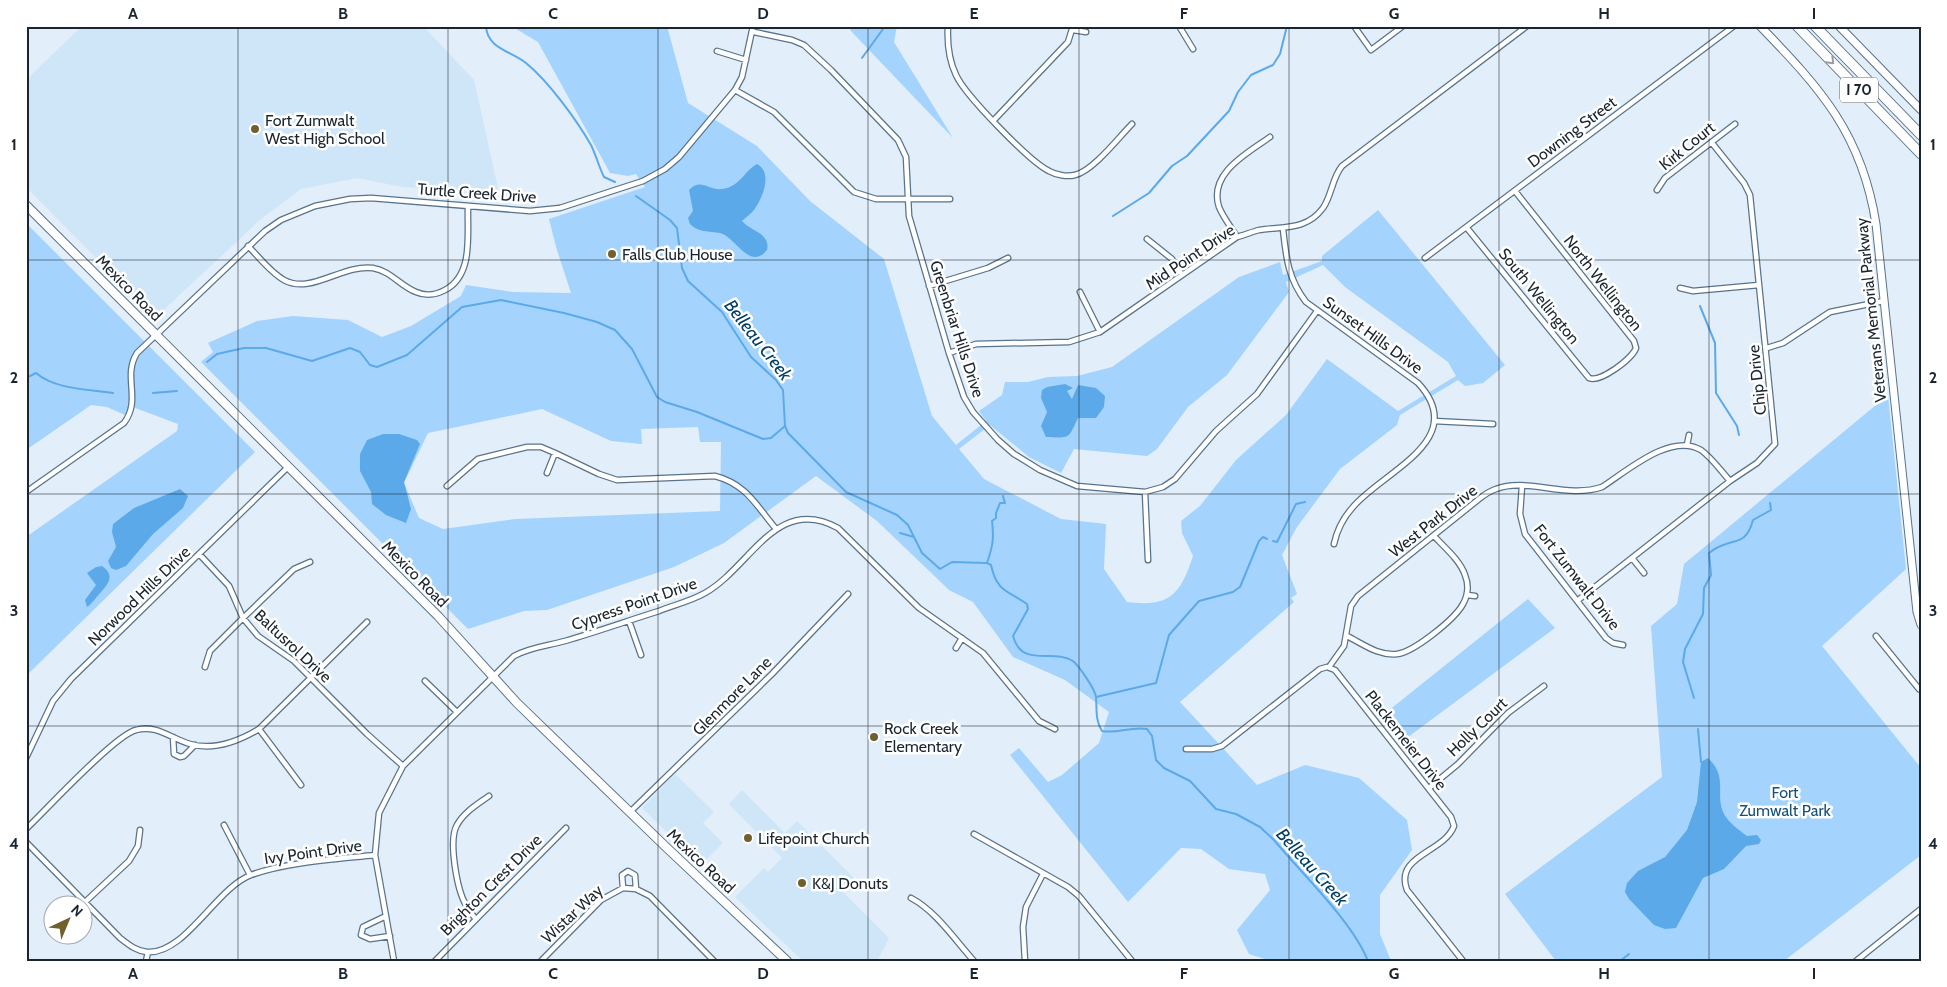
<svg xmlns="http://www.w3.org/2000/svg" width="1947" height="987" font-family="Cabin,sans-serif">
<rect width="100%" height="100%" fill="#e2eef9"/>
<path fill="#cfe5f8" d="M 82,26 L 423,26 L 474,80 L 499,193 L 403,187 L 357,178 L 301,189 L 261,219 L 155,318 L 26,187 L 26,80 Z
M 675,774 L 714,812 L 703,823 L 723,843 L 701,865 L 642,808 Z
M 742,790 L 785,833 L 797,821 L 854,878 L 842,891 L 889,938 L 877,961 L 803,961 L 735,897 L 764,868 L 768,872 L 782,858 L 729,804 Z"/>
<path fill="#a4d4fe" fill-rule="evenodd" d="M 511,26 L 667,26 L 688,103 L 757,146 L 810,201 L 884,259 L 932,416 L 956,445 L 986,421 L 979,411 L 1002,395 L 1005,382 L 1028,382 L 1048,377 L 1077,376 L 1112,367 L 1239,277 L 1280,262 L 1283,275 L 1322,261 L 1322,256 L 1378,210 L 1505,365 L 1483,383 L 1465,386 L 1458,380 L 1400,415 L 1397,425 L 1340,469 L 1297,527 L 1282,555 L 1297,594 L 1291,598 L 1294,602 L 1180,702 L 1257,785 L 1305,765 L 1359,778 L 1407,820 L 1412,850 L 1380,895 L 1380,934 L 1391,961 L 1271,961 L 1249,954 L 1237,930 L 1270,890 L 1265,874 L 1229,869 L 1201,849 L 1181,848 L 1128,902 L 1010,755 L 1019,748 L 1048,782 L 1062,775 L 1099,743 L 1109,712 L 1065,680 L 1013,657 L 973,602 L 949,590 L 877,521 L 816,476 L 724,543 L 674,567 L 547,610 L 524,611 L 468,629 L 201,362 L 213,352 L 208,343 L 257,321 L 293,316 L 348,320 L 382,337 L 411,326 L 461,296 L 466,285 L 513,292 L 571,293 L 556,247 L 549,219 L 645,187 L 636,174 L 628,176 L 610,173 L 538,42 ZM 1323,265 L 1345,287 L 1448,362 L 1456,376 L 1398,411 L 1327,359 L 1286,415 L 1236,460 L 1200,506 L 1181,521 L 1182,533 L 1193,556 C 1180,596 1169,607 1127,602 L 1104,569 L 1106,524 L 1061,519 L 984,479 L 959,449 L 990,425 L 1029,457 L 1061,473 L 1074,449 L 1147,456 L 1157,449 L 1188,407 L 1227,375 L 1289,292 L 1286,282 ZM 542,409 L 611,441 L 642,444 L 641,429 L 698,427 L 700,442 L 721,442 L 720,511 L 515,519 L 443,529 L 419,518 L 404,483 L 428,433 Z
M 853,26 L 897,26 L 894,42 L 953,138 L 850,30 Z
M 26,223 L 255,452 L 26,676 L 26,537 L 177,431 L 178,424 L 130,406 L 125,415 L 107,407 L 91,405 L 26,450 Z
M 1888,395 L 1906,569 L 1822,646 L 1921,768 L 1921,855 L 1784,961 L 1556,961 L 1505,894 L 1662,777 L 1651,626 L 1677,604 L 1684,564 Z
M 1528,599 L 1555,628 L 1400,743 L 1383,715 Z"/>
<path fill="#5ca9e9" d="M 757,164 C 773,172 763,198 754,210 C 751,214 746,217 742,221 C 750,231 771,233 767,250 C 751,270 737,241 723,234 C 711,230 700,234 690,224 L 688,218 L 693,211 L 689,190 C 701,177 709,191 722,189 C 740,187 744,171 757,164 Z
M 1065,384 L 1073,388 L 1067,391 L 1072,399 L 1078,385 L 1096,388 L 1105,396 L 1104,407 L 1096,418 L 1078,418 C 1068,439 1071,438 1046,437 L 1041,426 L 1047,412 L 1041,398 L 1042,390 L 1047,387 Z
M 399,434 L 417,440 L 420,444 L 404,482 L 411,509 L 406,523 L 386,515 L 372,504 L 371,492 L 360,471 L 360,454 L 367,440 L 383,434 Z
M 180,489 L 188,496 L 183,508 L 153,534 L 126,566 L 116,570 L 111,568 L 108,561 L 116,547 L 112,532 L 113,524 L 134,508 Z
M 102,566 C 115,575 109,583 101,592 C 96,597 93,603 87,607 L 85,600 L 96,585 L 87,573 L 96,567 Z
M 1708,758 C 1729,778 1714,793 1724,814 C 1729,823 1739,830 1747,836 L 1757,835 L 1761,840 L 1759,844 L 1746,846 L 1724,869 L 1703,878 L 1676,928 L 1665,929 L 1654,925 L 1629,899 L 1625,892 L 1627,883 L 1638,871 L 1665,857 L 1687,830 L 1697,802 L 1701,762 Z"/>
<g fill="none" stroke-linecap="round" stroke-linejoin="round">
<path stroke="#5ca9e9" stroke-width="2" d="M 486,26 C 487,49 512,51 526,63 C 549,82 576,119 591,145 C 596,155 599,167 604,177 L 615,182
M 862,58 L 883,29 L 882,26
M 636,196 L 670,220 L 677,228 L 682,268 L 688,281 L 722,312 L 751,357 L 776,380 L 783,390 L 785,426 L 788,433 L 846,492 L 897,515 L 908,525 L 922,553 L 940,569 L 952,562 L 987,563 L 991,565 C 997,592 1007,590 1027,604 L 1028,609 L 1013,636 C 1022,669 1054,648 1073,661 C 1079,666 1095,689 1096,697 C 1097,709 1095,720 1102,731 C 1117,734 1132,726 1147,729 L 1152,736 L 1156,760 L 1164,768 L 1190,781 L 1216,809 L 1236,814 L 1260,827 L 1274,840 C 1302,874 1352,921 1368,961
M 1113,216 L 1149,193 L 1172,166 L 1187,156 L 1229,111 L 1238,92 L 1251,75 L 1273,65 L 1280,54 L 1287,26
M 1700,306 L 1715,343 L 1716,393 L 1737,426 L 1739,435
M 207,362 L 217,354 L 244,348 L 266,348 L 312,361 L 350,348 L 360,352 L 370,365 L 377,367 L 407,355 L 462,307 L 501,300 L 564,313 L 597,322 L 615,330 L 632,349 L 657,397 L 665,402 L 697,412 L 763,439 L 771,438 L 785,426
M 26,378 L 36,373 C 56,390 89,389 113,393
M 153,393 L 177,391
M 900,533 L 914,537
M 1273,541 L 1277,542 L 1296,504 L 1305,502
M 987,563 C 993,546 994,538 992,521 L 996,518 L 996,513 L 1000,503 L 1005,503 L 1003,496
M 1096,697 L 1156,683 L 1169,635 L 1199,601 L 1233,592 L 1240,587 L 1259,541 L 1263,537 L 1267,539
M 1694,698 L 1683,662 L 1685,649 L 1703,614 L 1704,588 L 1711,575 L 1709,553 C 1731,535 1745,550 1753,520 L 1771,510 L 1770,503
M 1698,729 L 1701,762
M 1620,961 L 1629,954"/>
<defs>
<path id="street" d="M 948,26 C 947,43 949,60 956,75 C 965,95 1029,161 1049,171 C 1056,175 1067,177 1075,175 C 1093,171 1119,137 1132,124
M 1179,26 L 1193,49
M 1354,26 L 1371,50 L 1403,26
M 1073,30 L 1086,32
M 754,32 L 792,40 L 804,45 L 831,70 L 898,140 L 906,157 L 909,216 L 949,353 L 964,397 L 973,412 L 998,440 L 1014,454 L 1040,470 L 1077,486 L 1145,492 L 1163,487 L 1175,479 L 1216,431 L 1257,394 L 1317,311
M 717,51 L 746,60
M 735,90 L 774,112 L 854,192 L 876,199 L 950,199
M 994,120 L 1068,42 L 1073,26
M 1657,190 L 1665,178 L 1735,124
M 1467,228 L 1589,378 C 1600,383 1632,359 1636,348 L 1634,341 L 1515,191
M 1283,229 C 1286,257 1288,279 1306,302 L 1418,383 C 1471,440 1382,472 1353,507 C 1343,518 1337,530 1334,544
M 1237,237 C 1231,227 1223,217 1219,207 C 1208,173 1248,153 1270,137
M 1147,239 L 1172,259 L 1182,275
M 248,246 C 259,257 270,272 284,280 C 311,295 342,264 373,268 C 391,271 400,286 416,292 C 425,296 436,295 445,290 C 474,275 467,234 468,206
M 1425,258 L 1734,26
M 929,286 L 988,268 L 1008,258
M 1680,288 L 1693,291 L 1759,285
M 1080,292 L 1100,332
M 1767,348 L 1783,343 L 1830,312 L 1884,301
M 949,353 L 976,344 L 1069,342 L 1100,332 L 1237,237 C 1244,235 1252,232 1259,230 C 1283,226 1306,231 1323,208 C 1332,195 1332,178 1342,166 L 1527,26
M 1434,421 L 1493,424
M 1687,445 L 1689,435
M 547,473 L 555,453
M 447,486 L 478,459 L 527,447 L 541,447 L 555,453 L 599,474 L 617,480 L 715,476 C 746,484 756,505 776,529
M 1522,486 L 1520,514 L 1525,534 L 1606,638 L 1613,643 L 1623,645
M 26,492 L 124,423 C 142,399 122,377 137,353 L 265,231 L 281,220 L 315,206 L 350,199 L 371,198 L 530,211 L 560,208 L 643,181 L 665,169 L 679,157 L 735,90 L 742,77 L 753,26
M 1145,492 L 1148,560
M 200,555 L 229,586 L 243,618 L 258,636 L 294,661 L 367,734 L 403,766
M 1632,558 L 1644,573
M 1467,595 L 1475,596
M 1577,601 L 1730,481 L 1757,463 L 1775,444 L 1750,195 L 1744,183 L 1712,143
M 629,621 L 641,655
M 1347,636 C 1363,644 1378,656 1397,654 C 1414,652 1455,619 1463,604 C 1468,595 1469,585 1465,575 C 1460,560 1444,547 1434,536
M 1876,636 L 1919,689 L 1921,687
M 956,648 L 962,638
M 205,667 L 210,651 L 243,618 L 294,569 L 310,562
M 1329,667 L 1344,646 L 1351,606 L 1358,596 L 1479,499 C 1484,495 1490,491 1496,489 C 1527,477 1567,499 1602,487 C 1627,471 1671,432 1701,450 C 1712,458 1721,471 1730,481
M 425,681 L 457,712
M 259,729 L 301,785
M 173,737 L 174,754 L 180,757 L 184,756 L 195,745
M 1186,749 L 1212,749 L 1222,746 L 1320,669 L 1327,667 L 1335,670 L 1451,817 L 1454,826 C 1444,853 1394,855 1407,890 L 1463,961
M 26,758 L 53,701 L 71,679 L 288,467
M 1429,788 L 1458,764 L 1508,713 L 1544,686
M 630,812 L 772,674 L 848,594
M 224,825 L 250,875
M 26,829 C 46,810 115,735 136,730 C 156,724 172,739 190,744 C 214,751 239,741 259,729 L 367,622
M 974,834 L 1068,887 L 1079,896 L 1132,961
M 26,842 L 120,938 C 128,944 136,951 147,952 C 185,955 216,888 251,875 C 286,862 338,859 375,855
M 623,888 L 622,875 L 628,871 L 635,875 L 636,889
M 911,898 C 936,911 955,940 974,961
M 84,903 L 129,861 L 138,846 L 140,830
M 386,916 L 363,927 L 361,935 L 370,939 L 390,936
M 475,918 C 472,914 468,910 466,905 C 457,890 448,840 457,825 C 464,812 478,804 489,796
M 146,961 L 148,952
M 394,961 L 375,855 L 379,813 L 403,766 L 514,656 C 531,647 547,646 565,641 C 596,632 627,621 659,611 C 674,605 691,601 705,593 C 751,567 776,494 838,528 L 919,608 L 983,653 L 1039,721 L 1055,729
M 435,961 L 566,828
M 541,961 L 601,900 L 623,888 L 636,889 L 650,896 L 714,961
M 1025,961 L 1023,927 L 1026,907 L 1043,874
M 1856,961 L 1921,909"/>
<path id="secondary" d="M 1760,26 C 1821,89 1862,134 1876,224 L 1917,612 L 1921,625
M 1839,26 L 1921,110"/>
<path id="primary" d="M 26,205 L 438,616 L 517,703 L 667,848 L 787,961"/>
<path id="highway" d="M 1797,26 L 1921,154
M 1815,26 L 1921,135"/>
</defs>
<use href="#street" stroke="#58738b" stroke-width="7"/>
<use href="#secondary" stroke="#58738b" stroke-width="9"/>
<use href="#primary" stroke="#58738b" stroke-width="10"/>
<use href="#highway" stroke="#58738b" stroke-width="11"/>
<use href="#street" stroke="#fff" stroke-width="4.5"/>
<use href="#secondary" stroke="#fff" stroke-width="7"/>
<use href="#primary" stroke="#fff" stroke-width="8"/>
<use href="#highway" stroke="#fff" stroke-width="9"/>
</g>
<defs><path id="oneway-chevron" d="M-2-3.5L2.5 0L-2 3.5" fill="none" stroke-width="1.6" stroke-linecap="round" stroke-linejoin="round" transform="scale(1.25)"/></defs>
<use stroke="#989da1" href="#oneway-chevron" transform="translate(1831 61) rotate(46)"/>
<path fill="none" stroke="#1a252f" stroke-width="1" stroke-opacity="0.55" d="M 238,26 L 238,961M 448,26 L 448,961M 658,26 L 658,961M 868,26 L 868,961M 1079,26 L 1079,961M 1289,26 L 1289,961M 1499,26 L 1499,961M 1709,26 L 1709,961M 26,260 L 1921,260M 26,494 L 1921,494M 26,726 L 1921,726"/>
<g fill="#70602e" stroke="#fff" stroke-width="2">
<circle cx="255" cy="129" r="5"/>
<circle cx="612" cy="254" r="5"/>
<circle cx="874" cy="737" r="5"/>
<circle cx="748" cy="838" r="5"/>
<circle cx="802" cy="883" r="5"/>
</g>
<g text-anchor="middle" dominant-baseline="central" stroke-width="5" stroke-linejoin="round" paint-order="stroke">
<rect fill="#fff" stroke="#5f666d" stroke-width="1" x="1840" y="77.5" width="38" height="25" rx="4"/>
<g font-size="15" font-weight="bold" fill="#1a252f">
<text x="1859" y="90">I 70</text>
</g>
<g font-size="16" fill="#1a252f" stroke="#fff" text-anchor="start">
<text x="265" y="120">Fort Zumwalt<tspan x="265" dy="18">West High School</tspan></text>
<text x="622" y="254">Falls Club House</text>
<text x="884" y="728">Rock Creek<tspan x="884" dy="18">Elementary</tspan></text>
<text x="758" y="838">Lifepoint Church</text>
<text x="812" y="883">K&amp;J Donuts</text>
</g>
<g font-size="16" fill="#1a252f" stroke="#fff">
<text transform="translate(1572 132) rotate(-37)">Downing Street</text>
<text transform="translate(1687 146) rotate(-39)">Kirk Court</text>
<text transform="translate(477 193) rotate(4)">Turtle Creek Drive</text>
<text transform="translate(1190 257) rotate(-34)">Mid Point Drive</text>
<text transform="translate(1603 283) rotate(52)">North Wellington</text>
<text transform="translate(129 288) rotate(45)">Mexico Road</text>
<text transform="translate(1539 296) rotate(51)">South Wellington</text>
<text transform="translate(1871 310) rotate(-96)">Veterans Memorial Parkway</text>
<text transform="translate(957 329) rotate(72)">Greenbriar Hills Drive</text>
<text transform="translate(1373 335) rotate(36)">Sunset Hills Drive</text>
<text transform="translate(1757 380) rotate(-96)">Chip Drive</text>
<text transform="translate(1433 521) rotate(-38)">West Park Drive</text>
<text transform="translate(415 574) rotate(45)">Mexico Road</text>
<text transform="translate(1577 577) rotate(52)">Fort Zumwalt Drive</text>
<text transform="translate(139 596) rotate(-44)">Norwood Hills Drive</text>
<text transform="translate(634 604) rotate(-19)">Cypress Point Drive</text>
<text transform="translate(293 646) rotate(43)">Baltusrol Drive</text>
<text transform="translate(732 696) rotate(-45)">Glenmore Lane</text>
<text transform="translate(1477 727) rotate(-44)">Holly Court</text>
<text transform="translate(1406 740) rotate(52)">Plackemeier Drive</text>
<text transform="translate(313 852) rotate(-8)">Ivy Point Drive</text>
<text transform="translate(701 861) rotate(43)">Mexico Road</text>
<text transform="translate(491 885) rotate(-45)">Brighton Crest Drive</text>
<text transform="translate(572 914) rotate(-43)">Wistar Way</text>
</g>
<g font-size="16" fill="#18507a" stroke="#fff">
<text x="1785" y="792">Fort<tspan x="1785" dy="18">Zumwalt Park</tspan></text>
</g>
<g font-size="18" font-style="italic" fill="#003e66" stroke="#fff">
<text transform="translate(758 340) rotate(52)">Belleau Creek</text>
<text transform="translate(1312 867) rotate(48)">Belleau Creek</text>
</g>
</g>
<rect width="1947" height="987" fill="none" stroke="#ffffff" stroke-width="55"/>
<g transform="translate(68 920) rotate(44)"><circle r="24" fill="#ffffff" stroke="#a3a8ac"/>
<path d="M0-4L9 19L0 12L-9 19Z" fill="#70602e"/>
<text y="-8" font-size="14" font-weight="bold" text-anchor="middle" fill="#1a252f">N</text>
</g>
<rect x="28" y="28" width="1892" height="932" fill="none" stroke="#1a252f" stroke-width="2"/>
<g font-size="16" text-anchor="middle" font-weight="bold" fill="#1a252f">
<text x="133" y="19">A</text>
<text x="343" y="19">B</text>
<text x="553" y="19">C</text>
<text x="763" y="19">D</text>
<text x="974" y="19">E</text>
<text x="1184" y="19">F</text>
<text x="1394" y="19">G</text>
<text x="1604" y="19">H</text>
<text x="1814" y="19">I</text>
<text x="14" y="150">1</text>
<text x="1933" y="150">1</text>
<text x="14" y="383">2</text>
<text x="1933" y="383">2</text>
<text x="14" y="616">3</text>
<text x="1933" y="616">3</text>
<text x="14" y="849">4</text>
<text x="1933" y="849">4</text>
<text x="133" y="979">A</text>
<text x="343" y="979">B</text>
<text x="553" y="979">C</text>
<text x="763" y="979">D</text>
<text x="974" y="979">E</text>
<text x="1184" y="979">F</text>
<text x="1394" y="979">G</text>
<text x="1604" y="979">H</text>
<text x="1814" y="979">I</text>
</g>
</svg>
